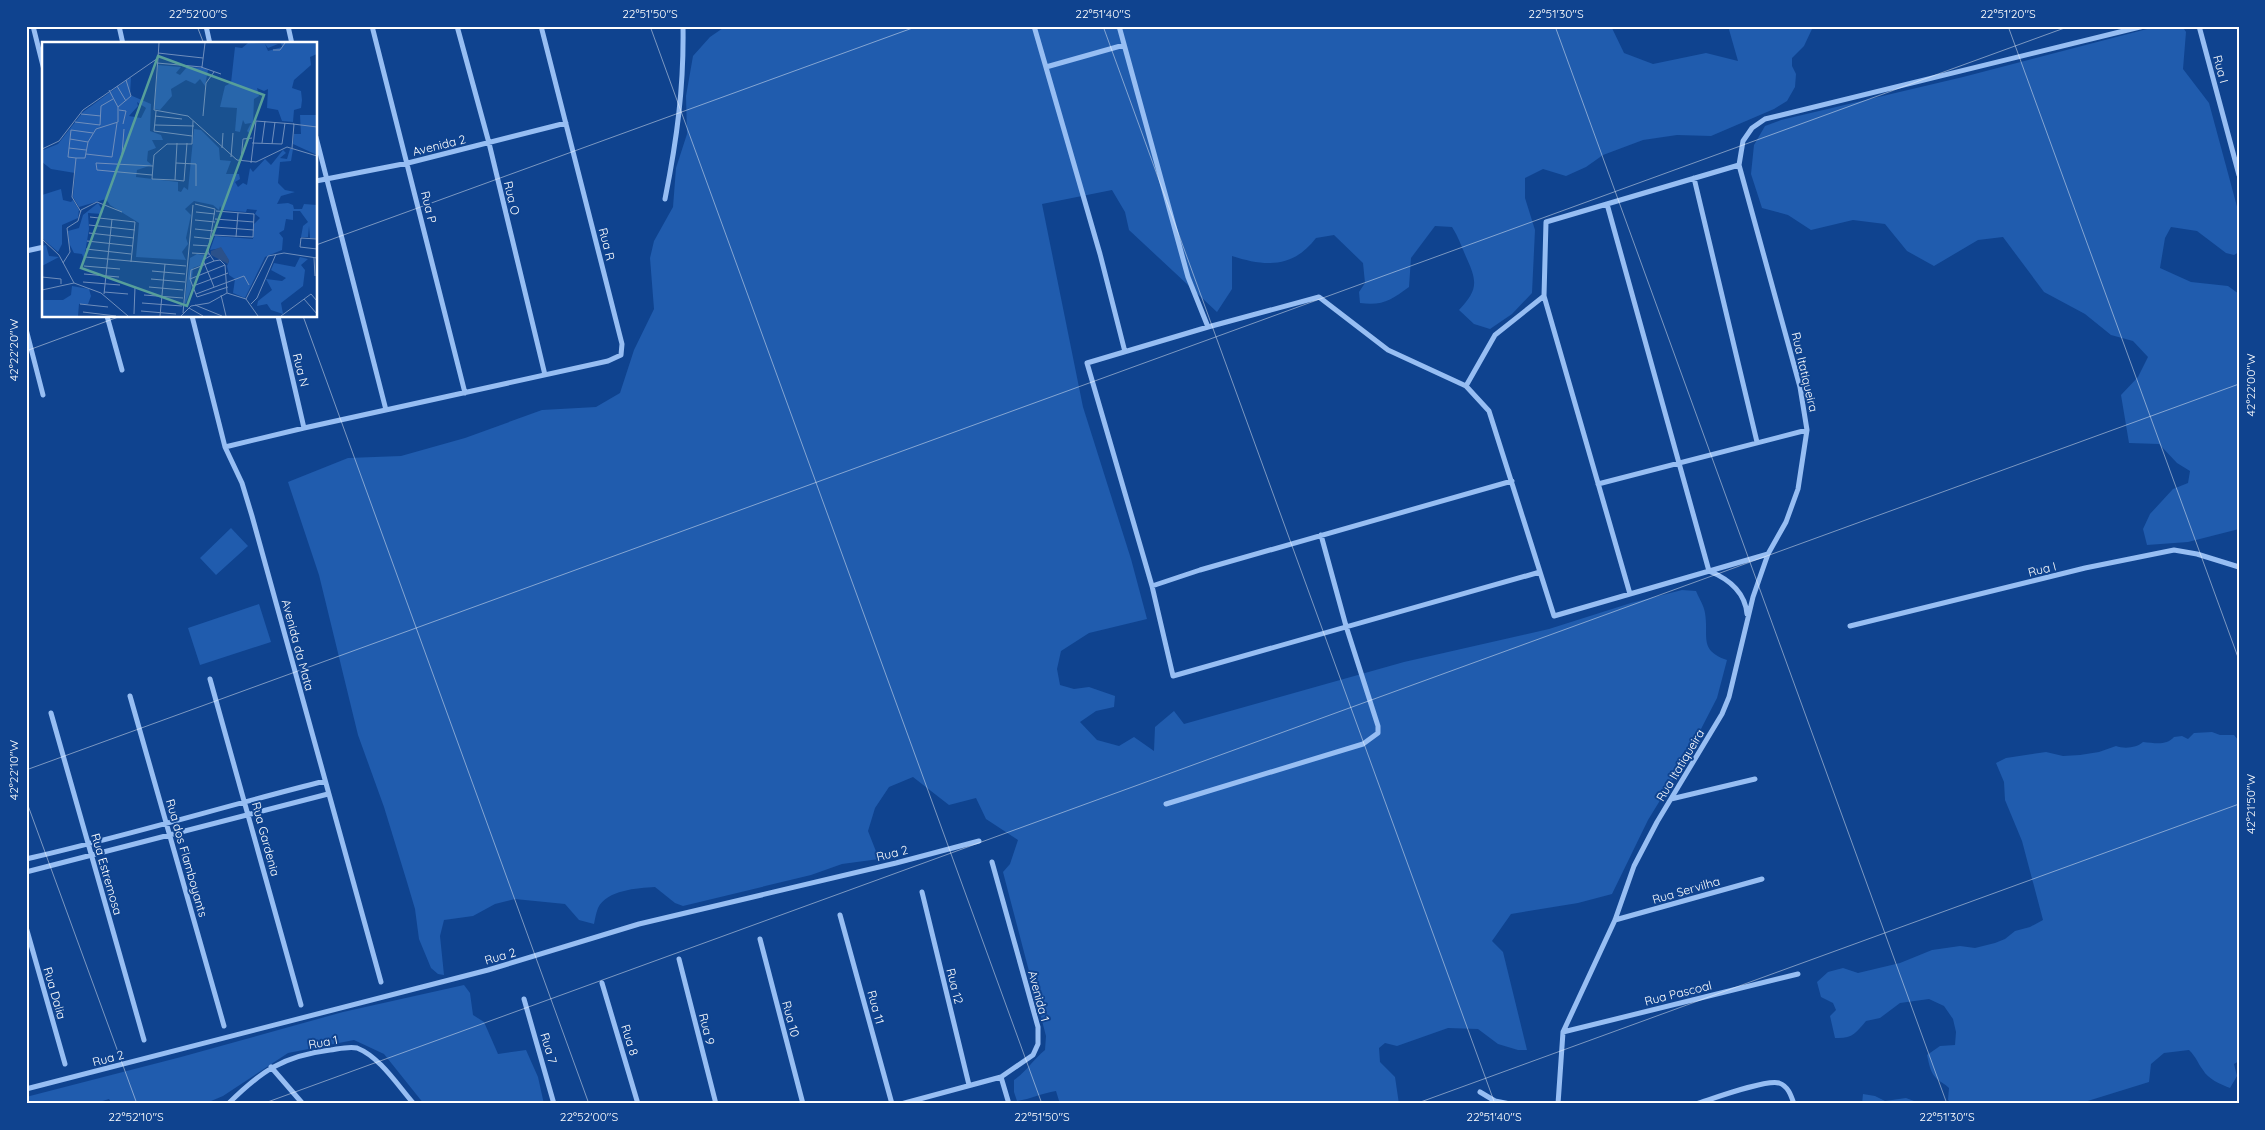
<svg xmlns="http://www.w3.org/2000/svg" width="2265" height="1130" font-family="Quicksand,sans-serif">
<rect width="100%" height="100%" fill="#0f438f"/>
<path fill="#205cae" d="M 726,26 L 1611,26 L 1624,53 L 1653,64 L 1706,53 L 1738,61 L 1728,26 L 1811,26 L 1812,29 L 1804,46 L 1792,58 L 1792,66 L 1796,74 L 1795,87 L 1787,101 L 1774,109 L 1711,136 L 1677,135 L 1643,140 L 1603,155 L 1586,167 L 1566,176 L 1543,169 L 1525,178 L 1525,198 L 1535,230 L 1532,293 L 1512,314 L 1490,329 L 1474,324 L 1459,310 C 1477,291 1478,283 1467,259 C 1462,248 1459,238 1452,227 L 1435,226 L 1411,258 L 1409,287 C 1391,300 1383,306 1360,303 L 1359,292 L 1365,283 L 1363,263 L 1334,235 L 1316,238 C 1293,268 1266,267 1232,256 L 1232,289 L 1217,312 L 1129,230 L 1125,212 L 1112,190 L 1042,204 L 1083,407 L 1131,559 L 1147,619 L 1089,633 L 1061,651 L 1057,669 L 1060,685 L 1074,689 L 1089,687 L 1115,696 L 1114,707 L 1096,711 L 1080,722 L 1097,740 L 1119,746 L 1134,737 L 1154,751 L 1155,727 L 1174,711 L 1184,724 L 1404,662 L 1549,629 L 1631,603 L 1682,590 L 1696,591 C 1699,598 1704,606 1705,613 C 1709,636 1698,650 1727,660 L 1717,698 L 1686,758 L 1648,820 L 1612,894 L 1578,903 L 1511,914 L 1492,941 L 1503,952 L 1527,1050 L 1518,1050 L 1498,1044 L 1478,1029 L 1448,1028 L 1397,1046 L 1385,1043 L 1379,1048 L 1380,1062 L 1395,1077 L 1399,1104 L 1060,1104 L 1056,1091 C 1042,1093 1031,1099 1017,1101 L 1014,1092 L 1014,1080 C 1026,1072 1033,1060 1045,1050 L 1046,1036 L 1003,872 L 1010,864 L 1018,840 L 986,819 L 976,798 L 949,805 L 913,777 L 889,787 L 875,808 L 868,831 L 879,859 L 842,864 L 811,875 L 683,906 L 675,903 L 655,887 C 637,888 607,890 598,908 C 596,913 595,919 594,924 L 579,920 L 565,904 L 515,899 L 495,904 L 473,916 L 444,920 L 440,936 L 444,975 L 438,974 L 431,968 L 419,939 L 415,909 L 407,882 L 384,807 L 358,735 L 319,575 L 288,482 L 348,458 L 401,456 L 465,438 L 542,410 L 596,407 L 620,393 L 634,350 L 654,309 L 650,258 L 654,241 L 673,207 L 676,168 L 687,134 L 686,96 L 693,56 L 710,37 Z
M 2182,26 L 2186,32 L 2183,69 L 2209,103 L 2239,214 L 2239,252 L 2234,255 L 2226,253 L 2197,231 L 2171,227 L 2165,238 L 2160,268 L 2191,282 L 2228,286 L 2239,294 L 2239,529 L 2188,542 L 2147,545 L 2143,529 L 2150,514 L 2173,489 L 2188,483 L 2190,471 L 2177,463 L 2159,444 L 2129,443 L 2121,395 L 2138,377 L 2148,357 L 2133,341 L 2111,335 L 2085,314 L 2044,292 L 2003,237 L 1978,240 L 1934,266 L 1907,251 L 1885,224 L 1853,220 L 1811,230 L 1788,215 L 1762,208 L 1751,174 L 1754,145 L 1765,126 L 1781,120 L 1963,77 L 2147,29 Z
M 231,528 L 248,546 L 216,575 L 200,558 Z
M 259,604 L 271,642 L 200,665 L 188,628 Z
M 2212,732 L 2220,735 L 2234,735 L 2239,741 L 2239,1061 L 2234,1064 L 2237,1076 L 2230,1088 C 2220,1084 2208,1079 2203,1070 C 2197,1062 2197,1058 2189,1050 L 2164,1053 L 2151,1064 L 2149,1082 L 2078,1104 L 1952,1104 L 1948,1100 L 1949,1088 C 1945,1084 1940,1082 1936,1078 C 1930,1072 1929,1063 1927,1055 L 1940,1046 L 1955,1045 L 1956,1032 L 1953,1019 L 1944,1006 L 1929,999 L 1900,1003 L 1880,1018 L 1866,1021 C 1856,1033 1852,1039 1835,1038 L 1830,1016 L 1836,1010 L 1833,1003 L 1821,997 L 1817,982 L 1828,972 L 1843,968 L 1858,973 L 1900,963 L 1932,950 L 1960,946 L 1975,948 L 1995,943 L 2005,939 L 2015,931 L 2030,927 L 2043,920 L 2022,841 L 2005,800 L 2004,782 L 1996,763 L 2006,758 L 2046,752 L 2063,756 L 2080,755 L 2099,752 L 2116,746 C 2124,749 2137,748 2143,742 C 2155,743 2166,746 2174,737 L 2182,736 L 2188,739 L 2194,733 Z
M 464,985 L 470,993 L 473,1015 L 484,1022 L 498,1054 L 526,1050 L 538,1077 L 544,1104 L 424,1104 L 384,1054 L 354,1040 L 288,1053 L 223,1096 L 204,1104 L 112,1104 L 109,1099 L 93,1104 L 26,1104 L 26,1097 L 181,1057 L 343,1012 Z
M 1863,1094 L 1875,1096 L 1885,1101 L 1906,1098 L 1922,1104 L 1862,1104 Z"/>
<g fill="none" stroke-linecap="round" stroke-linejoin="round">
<path stroke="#97bef3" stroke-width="5" d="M 33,26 L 44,70
M 119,26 L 123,44
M 206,26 L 210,44
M 288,26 L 292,44
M 372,26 L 465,393
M 457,26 L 489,143 L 545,375
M 1034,26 L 1100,254 L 1125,352
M 1119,26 L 1188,277 L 1208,327 L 1319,297 L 1388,350 L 1466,386 L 1489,411 L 1554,616 L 1768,554
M 2199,26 L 2239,175
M 1046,67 L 1124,45
M 316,137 L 386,410
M 1694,178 L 1757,442
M 316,181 L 408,163 L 566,123
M 665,199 C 677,139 684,87 683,26
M 1607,204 L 1709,571 C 1729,579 1745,592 1747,614
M 26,251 L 44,247
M 107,316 L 122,370
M 192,316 L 225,447 L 242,483 L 252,516 L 381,982
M 278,316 L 304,428
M 26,329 L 43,395
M 1466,386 L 1495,335 L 1544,296
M 225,447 L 304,428 L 608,361 L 621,355 L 622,344 L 541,26
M 1512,481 L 1200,570 L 1152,586 L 1173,676 L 1540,572
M 1598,484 L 1807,430
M 1152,586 L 1087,363 L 1208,327
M 1630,594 L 1544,296 L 1546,222 L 1739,165
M 1850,626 L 2085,568 L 2174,550 L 2197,554 L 2239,567
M 210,679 L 301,1005
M 130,696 L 224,1026
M 51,713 L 144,1040
M 1671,799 L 1755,779
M 1166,804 L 1363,744 L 1378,733 L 1378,726 L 1346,626 L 1321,535
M 26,859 C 127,836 225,806 325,781
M 26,872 L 328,794
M 922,892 L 969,1085
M 840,915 L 892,1104
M 1615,920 L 1762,879
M 26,927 L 65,1064
M 760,939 L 803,1104
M 679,959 L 716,1104
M 602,983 L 638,1104
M 524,999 L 554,1104
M 1563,1032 L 1798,974
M 271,1067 L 303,1104
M 1001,1077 L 1009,1104
M 26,1089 L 488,970 L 639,924 L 896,863 L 979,841
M 1480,1092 L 1495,1101 L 1510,1104
M 228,1104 C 261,1071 283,1056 330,1050 C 338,1049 349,1046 357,1048 C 380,1057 398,1086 414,1104
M 901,1104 L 1001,1077 L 1033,1055 L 1038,1044 L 1038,1027 L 992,862
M 1558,1104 L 1563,1032 L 1615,920 L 1634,866 L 1657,822 L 1722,714 L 1729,697 L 1753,597 L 1768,554 L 1786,522 L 1798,489 L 1807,430 L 1800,387 L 1739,165 L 1743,141 L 1752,128 L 1765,119 L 2144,26
M 1696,1104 C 1712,1099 1766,1079 1779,1083 C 1788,1086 1791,1095 1794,1104"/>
</g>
<path fill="none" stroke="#fff" stroke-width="1" stroke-opacity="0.45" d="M 197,26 L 204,44M 650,26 L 1042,1104M 1103,26 L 1495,1104M 1555,26 L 1947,1104M 2008,26 L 2239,660M 316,245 L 918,26M 303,316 L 589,1104M 26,351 L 121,316M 26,770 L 2070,26M 26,800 L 137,1104M 262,1104 L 2239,384M 1415,1104 L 2239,804"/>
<g text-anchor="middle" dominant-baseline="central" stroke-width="4" stroke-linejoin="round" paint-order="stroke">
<g font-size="12" fill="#fff" stroke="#0f438f">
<text transform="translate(2221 69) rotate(75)">Rua I</text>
<text transform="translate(439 145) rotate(-14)">Avenida 2</text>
<text transform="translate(512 198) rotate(77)">Rua O</text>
<text transform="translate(429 207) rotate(76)">Rua P</text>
<text transform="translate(607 244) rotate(76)">Rua R</text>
<text transform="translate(301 370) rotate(76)">Rua N</text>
<text transform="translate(1805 372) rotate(77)">Rua Itatiqueira</text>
<text transform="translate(2042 569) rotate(-14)">Rua I</text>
<text transform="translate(298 645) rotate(75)">Avenida da Mata</text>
<text transform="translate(1680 765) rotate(-59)">Rua Itatiqueira</text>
<text transform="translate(266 839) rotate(75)">Rua Gardenia</text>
<text transform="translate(892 853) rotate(-14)">Rua 2</text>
<text transform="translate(187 858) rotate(74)">Rua dos Flamboyants</text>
<text transform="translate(107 874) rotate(74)">Rua Estremosa</text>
<text transform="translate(1686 890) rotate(-16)">Rua Servilha</text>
<text transform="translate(500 956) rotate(-16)">Rua 2</text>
<text transform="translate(955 986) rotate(76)">Rua 12</text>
<text transform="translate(55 993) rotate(74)">Rua Dalia</text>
<text transform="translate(1678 993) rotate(-14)">Rua Pascoal</text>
<text transform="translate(1039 996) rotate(75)">Avenida 1</text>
<text transform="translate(876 1007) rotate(75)">Rua 11</text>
<text transform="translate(791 1019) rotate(75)">Rua 10</text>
<text transform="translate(707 1029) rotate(76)">Rua 9</text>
<text transform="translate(630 1040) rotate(73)">Rua 8</text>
<text transform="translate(323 1042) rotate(-10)">Rua 1</text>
<text transform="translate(549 1048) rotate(74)">Rua 7</text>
<text transform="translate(108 1058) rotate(-15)">Rua 2</text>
</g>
</g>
<g transform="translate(42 42)">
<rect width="275" height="275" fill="#0f438f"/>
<path d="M 206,1 L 236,2 L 226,6 L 223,2 L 226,9 L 240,5 L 239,1 L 275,1 L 275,12 L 268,15 L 269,23 L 252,38 L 250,46 L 259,49 L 260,58 L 259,66 L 252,68 L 251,80 L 240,79 L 236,68 L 225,66 L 226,47 L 222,49 L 215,46 L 217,54 L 212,57 L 211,83 L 207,91 L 205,89 L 209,81 L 203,82 L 201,78 L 198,90 L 193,89 L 195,66 L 178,65 L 183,44 L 189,41 L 193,5 L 200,6 ZM 116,23 L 139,25 L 134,31 L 138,33 L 145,25 L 162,26 L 166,28 L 163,44 L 158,37 L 153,42 L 144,38 L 129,47 L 130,54 L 118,68 L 112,67 ZM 89,35 L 88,53 L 109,62 L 108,89 L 119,93 L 121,98 L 110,98 L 114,106 L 106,109 L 105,119 L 110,123 L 95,128 L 94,135 L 136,140 L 136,149 L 139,150 L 142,145 L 146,148 L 152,87 L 159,88 L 177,106 L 178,118 L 189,119 L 184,132 L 197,132 L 198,137 L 193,140 L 196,145 L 201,141 L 205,143 L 208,126 L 211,130 L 223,117 L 229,123 L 241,108 L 244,111 L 238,116 L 245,117 L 248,107 L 251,107 L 249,119 L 238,120 L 236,141 L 243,148 L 253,150 L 239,154 L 235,162 L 246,161 L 251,163 L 252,167 L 260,167 L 262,162 L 275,163 L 275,196 L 268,196 L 267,184 L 266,195 L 259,195 L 261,184 L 266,180 L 258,169 L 251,169 L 251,178 L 244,177 L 242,188 L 237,191 L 241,196 L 240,208 L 223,215 L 203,256 L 191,251 L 193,237 L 187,233 L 185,224 L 187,219 L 179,206 L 168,208 L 173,194 L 211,197 L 212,182 L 218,176 L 213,172 L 215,168 L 205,167 L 204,170 L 180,168 L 178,164 L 177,168 L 171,163 L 152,159 L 143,167 L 149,173 L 144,196 L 146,202 L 140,210 L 144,218 L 94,215 L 97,181 L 68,163 L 64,157 L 37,165 L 31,155 L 33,131 L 9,127 L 0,120 L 1,108 L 16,102 L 41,70 ZM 95,60 L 104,66 L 99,76 L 87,74 L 96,64 ZM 258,73 L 275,73 L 275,113 L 251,102 L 252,92 L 259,92 ZM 19,147 L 21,158 L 29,160 L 31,158 L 37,168 L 36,176 L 20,183 L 20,202 L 16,210 L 0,196 L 0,153 ZM 56,161 L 61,169 L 60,172 L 46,171 L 47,187 L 42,217 L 40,212 L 32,211 L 27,201 L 26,189 L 37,186 L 41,173 ZM 4,203 L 7,214 L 17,215 L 0,224 L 0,204 ZM 155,212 L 166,214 L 161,216 L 162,222 L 151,226 L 149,247 L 142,266 L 148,216 ZM 258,215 L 266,217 L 259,223 L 263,228 L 261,244 L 239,261 L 241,272 L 229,268 L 225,262 L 215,264 L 216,259 L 230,248 L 224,237 L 240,239 L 244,236 L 229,228 L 232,221 L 253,225 ZM 30,244 L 47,247 L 49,254 L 46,262 L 37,262 L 36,274 L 0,274 L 0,258 L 21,258 L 29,253 Z" fill="#205cae" fill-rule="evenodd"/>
<path d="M 179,205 L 187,218 L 186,222 L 169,213 L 169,209 Z" fill="#2b518a"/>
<path fill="none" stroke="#6f8ebc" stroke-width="1" d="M 231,8 L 238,8 L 243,1M 116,11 L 161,16M 116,16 L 112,68 L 146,74 L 195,118 L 214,120 L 245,105 L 275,114M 115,21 L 160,25 L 163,1M 159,25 L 179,32M 75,44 L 84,59M 76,65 L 89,54 L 84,38M 77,68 L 84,69 L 81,82M 114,69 L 112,89 L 150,94M 39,72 L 59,74M 113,74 L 140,77M 161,74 L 164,41 L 172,30M 33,80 L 58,83 L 59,64 L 71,57M 251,82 L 275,85M 113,83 L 152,84M 29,88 L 28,97 L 46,100M 29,88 L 51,91M 28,97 L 26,115 L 34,116M 135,101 L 133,138 L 142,139 L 145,101M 210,101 L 240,102 L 243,81M 220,101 L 223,79M 230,102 L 233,80M 27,106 L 44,108M 180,106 L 181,91M 0,107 L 17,99 L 41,68 L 116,16 L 117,1M 44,112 L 70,115 L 75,81M 80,112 L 82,87M 189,115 L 191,91M 199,119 L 201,97 L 210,96M 134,121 L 154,122 L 154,144M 209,121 L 214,79 L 252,82 L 250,106M 111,124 L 110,137 L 133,138M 110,133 L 55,128 L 54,121 L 111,124 L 112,113 L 125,102 L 150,102 L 151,79M 153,162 L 173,167 L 166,210 L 172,219 L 178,218 L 183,223 L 185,251M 39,170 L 30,155 L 34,116 L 43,116 L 46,100 L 54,87 L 76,80 L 76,65 L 67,48M 154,170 L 173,172M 48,175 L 93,180 L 89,220M 173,177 L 212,180M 153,178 L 173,180M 47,183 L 93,188M 173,185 L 212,188M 153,187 L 172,189M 47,191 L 92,196M 171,193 L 211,195 L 212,172 L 174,169M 152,195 L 170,197M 194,195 L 196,171M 0,197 L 17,213 L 32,241M 275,197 L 259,196 L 258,205 L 275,207M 45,199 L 91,204M 151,203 L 168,204M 44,207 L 89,212M 150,211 L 167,212M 168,214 L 161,218 L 172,245M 43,215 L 144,224M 272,216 L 273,234M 172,219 L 149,228 L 148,237 L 155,255 L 186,245M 21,221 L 28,210 L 25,186 L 36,179 L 39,168 L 55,160 L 80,170M 42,224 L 78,227M 110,229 L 143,232M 42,232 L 77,235M 0,235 L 19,237 L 19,242M 109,237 L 143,240M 148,237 L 183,223M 41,240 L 78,243M 151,244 L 186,231M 107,245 L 141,248M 0,248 L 32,241 L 59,251 L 86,274M 62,250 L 86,252M 62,252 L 70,177M 154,252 L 202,234 L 207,243M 102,253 L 141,256M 179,253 L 184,274M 204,257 L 226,214 L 242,211 L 275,216M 262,257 L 275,272M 100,261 L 140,264M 38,262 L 66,265M 209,262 L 215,256 L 234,212M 153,263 L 180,274M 147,266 L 161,274M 99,269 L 134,272M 41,270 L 74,274M 141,271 L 151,163M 92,272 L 93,245M 118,274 L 123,222M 139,274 L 149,264 L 167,261 L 185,251 L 204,257 L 216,274M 239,274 L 269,252 L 275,259"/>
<path fill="#579f9a" fill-opacity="0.15" stroke="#579f9a" stroke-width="2.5" d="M 116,14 L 222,53 L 145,264 L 39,226 Z"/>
<rect width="275" height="275" fill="none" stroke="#fff" stroke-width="2.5"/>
</g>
<rect width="2265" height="1130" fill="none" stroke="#0f438f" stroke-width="55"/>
<rect x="28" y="28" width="2210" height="1074" fill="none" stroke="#fff" stroke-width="2"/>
<g font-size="12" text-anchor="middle" fill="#fff">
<text x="198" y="18">22°52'00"S</text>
<text x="650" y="18">22°51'50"S</text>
<text x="1103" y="18">22°51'40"S</text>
<text x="1556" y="18">22°51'30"S</text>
<text x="2008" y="18">22°51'20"S</text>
<text transform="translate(14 350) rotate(-90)" y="4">42°22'20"W</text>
<text transform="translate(2251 385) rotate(-90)" y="4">42°22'00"W</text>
<text transform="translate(14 770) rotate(-90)" y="4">42°22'10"W</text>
<text transform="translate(2251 804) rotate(-90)" y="4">42°21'50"W</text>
<text x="136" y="1121">22°52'10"S</text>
<text x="589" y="1121">22°52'00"S</text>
<text x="1042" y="1121">22°51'50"S</text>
<text x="1494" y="1121">22°51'40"S</text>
<text x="1947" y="1121">22°51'30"S</text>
</g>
</svg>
